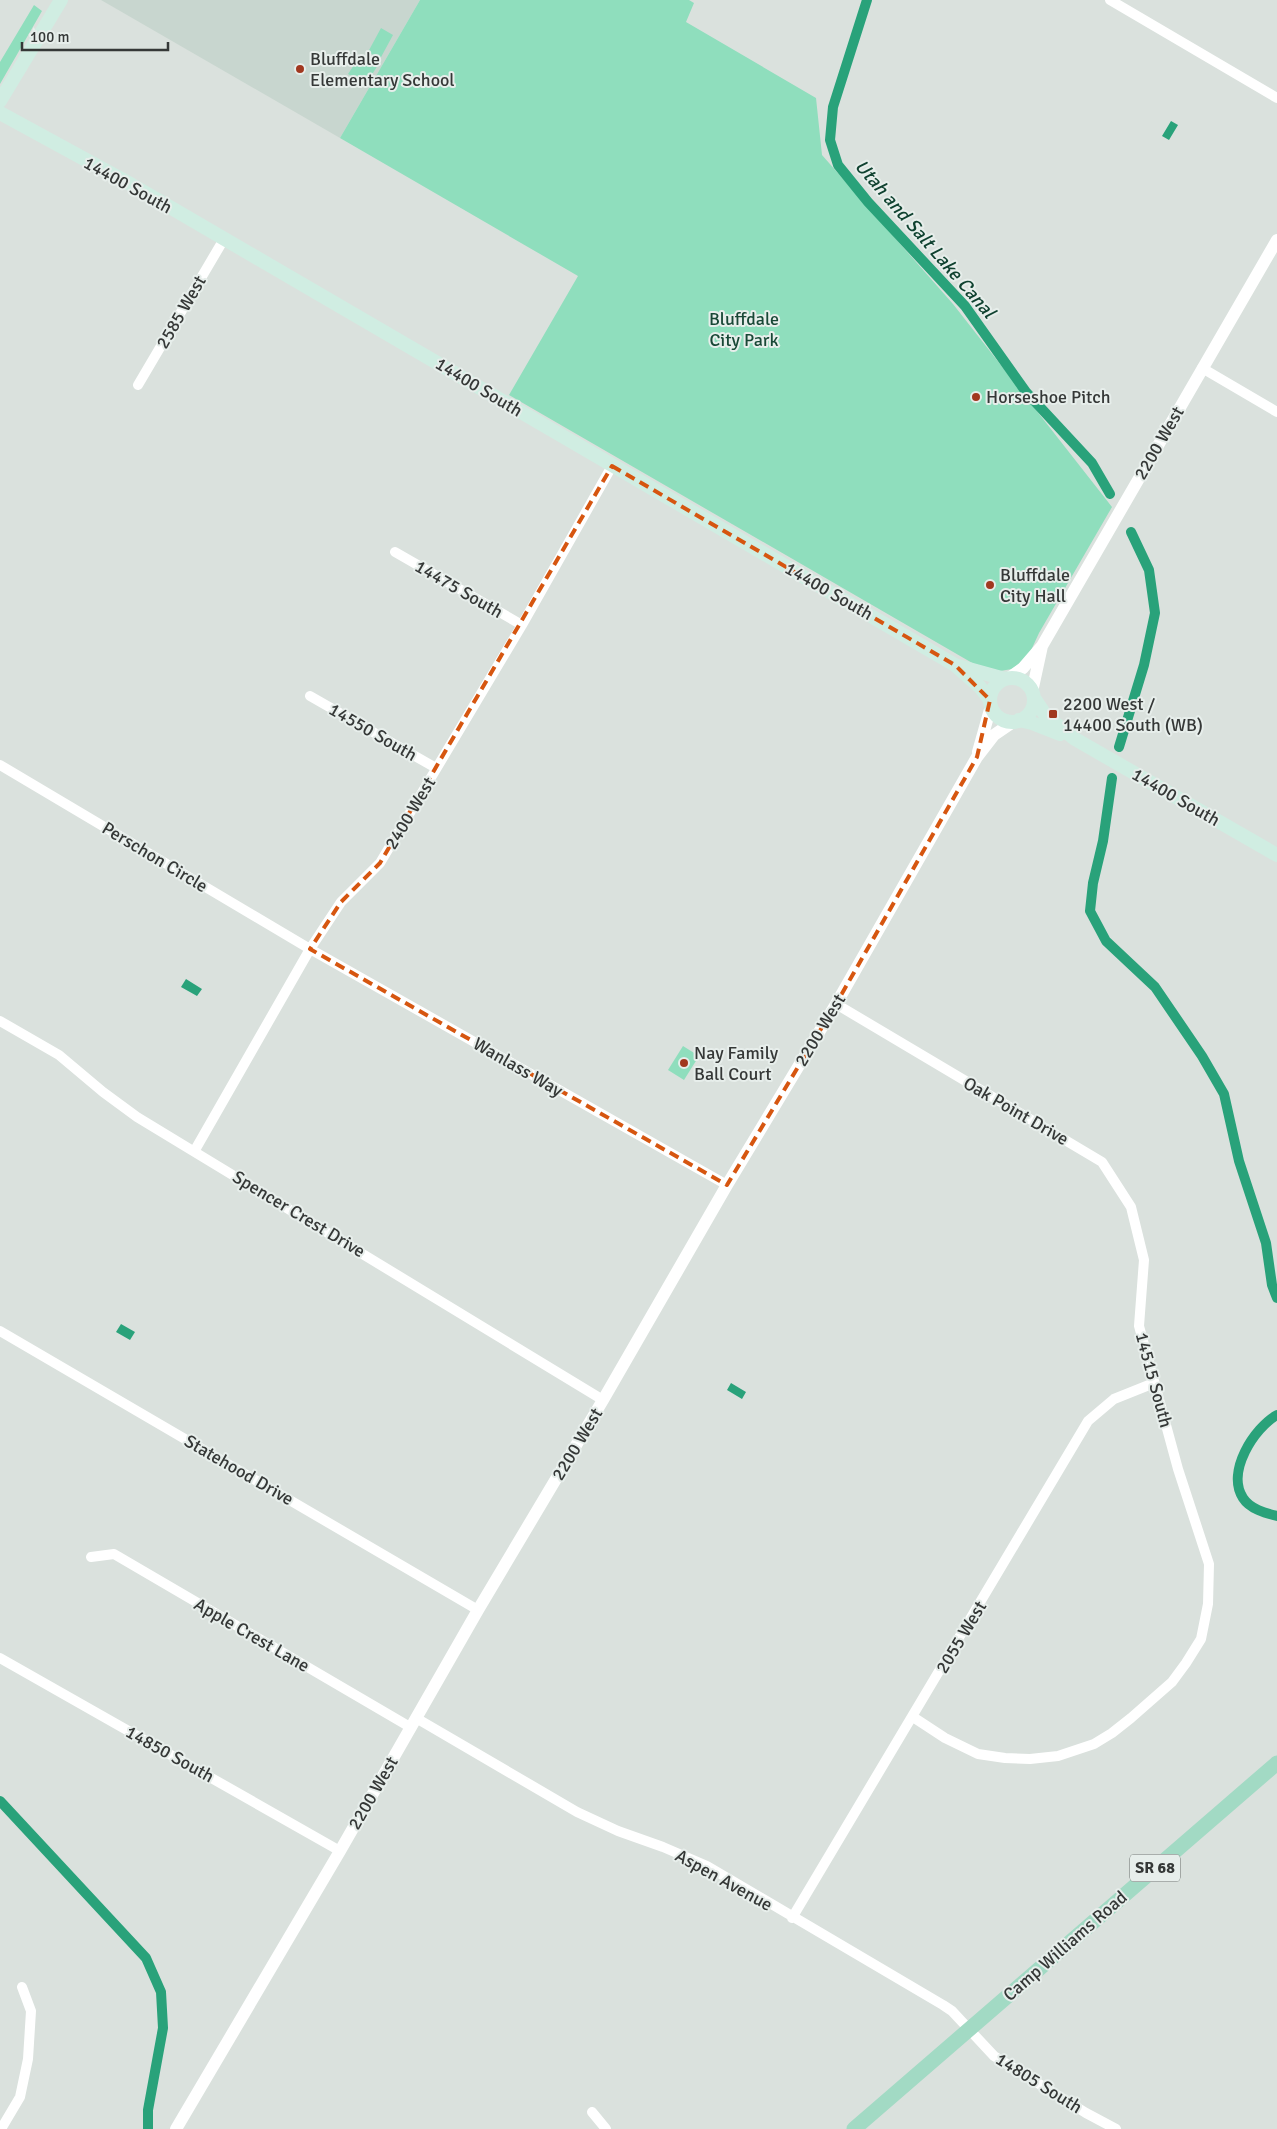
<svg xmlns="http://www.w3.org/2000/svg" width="1277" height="2129" font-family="Signika,sans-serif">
<rect width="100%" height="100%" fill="#dae1dd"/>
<path fill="#c8d6cf" d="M 101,0 L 420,0 L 340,138 Z"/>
<path fill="#8fdebd" d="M 420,0 L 689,0 L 694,3 L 686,22 L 816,98 L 822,155 L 953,304 L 1112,507 L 1039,633 L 1028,657 L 1012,669 L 1000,671 L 974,664 L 509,395 L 578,276 L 340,138 Z
M 34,5 L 42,11 L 0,84 L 0,62 Z
M 381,28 L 393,35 L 380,59 L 368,52 Z
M 370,61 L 378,65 L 366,84 L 348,74 L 354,65 Z
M 683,1046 L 699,1056 L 684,1080 L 668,1070 Z"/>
<path fill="#29a27a" d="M 1171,121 L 1178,125 L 1169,140 L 1162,136 Z
M 186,979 L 202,989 L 197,996 L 181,987 Z
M 121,1324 L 135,1332 L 130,1340 L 116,1332 Z
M 731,1383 L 746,1392 L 742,1399 L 727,1390 Z"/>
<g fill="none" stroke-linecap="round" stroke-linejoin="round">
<path stroke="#29a27a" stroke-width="10" d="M 867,0 L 833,107 L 830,140 L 838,165 L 868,202 L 965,306 L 1026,392 L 1092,463 L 1110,494
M 1119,747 L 1144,665 L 1155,613 L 1149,570 L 1131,532
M 1112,778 L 1103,841 L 1093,883 L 1090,911 L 1106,941 L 1155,987 L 1202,1056 L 1224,1094 L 1239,1161 L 1266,1243 L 1272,1285 L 1277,1298
M 1277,1415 C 1254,1428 1226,1472 1243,1498 C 1250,1509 1265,1513 1277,1516
M 0,1801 L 146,1958 L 161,1992 L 163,2028 L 148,2110 L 148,2129"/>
<path stroke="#fff" stroke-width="10" d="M 1110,0 L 1277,98
M 1202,368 L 1277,412
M 138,385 L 224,239
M 395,552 L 522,625
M 310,696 L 436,768
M 0,765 L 310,949 L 727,1185
M 836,1004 L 1102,1162 L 1131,1207 L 1144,1260 L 1139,1326 L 1178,1469 L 1209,1564 L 1208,1604 L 1201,1639 L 1186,1663 L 1172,1682 L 1131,1718 L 1112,1733 L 1094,1744 L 1058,1756 L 1030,1759 L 1005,1758 L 978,1754 L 945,1738 L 913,1717
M 0,1021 L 59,1055 L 103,1092 L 137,1117 L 603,1400
M 195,1150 L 310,949 L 341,902 L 380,863 L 522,625 L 612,466
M 0,1331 L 478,1610
M 91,1557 L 114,1554 L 410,1727
M 0,1658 L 340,1851
M 416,1718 L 577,1812 L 618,1831 L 663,1847 L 707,1866 L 943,2005 L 952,2011 L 994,2056 L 1086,2113 L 1116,2129
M 792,1918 L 1088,1421 L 1114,1399 L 1154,1383
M 592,2112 L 606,2129
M 1,2129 L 20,2097 L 28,2059 L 31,2011 L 22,1987"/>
<path stroke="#fff" stroke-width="12" d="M 1009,678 L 1023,668 L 1042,646 L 1277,240
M 1032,692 L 1042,646
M 978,752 L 991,706
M 176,2129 L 340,1851 L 478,1610 L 603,1400 L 727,1185 L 836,1004 L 977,757 L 994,735 L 1013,722"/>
<path stroke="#d0ede2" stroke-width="14" d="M 0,101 L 61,0
M 0,113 L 132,185 L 955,665 L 980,687 L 990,700
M 958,666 L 1005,679
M990 700a22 22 0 1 1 44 0a22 22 0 1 1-44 0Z
M 1034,698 L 1046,716 L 1075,739 L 1277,855
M 1019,720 L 1032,723 L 1060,734"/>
<path stroke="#a2dac4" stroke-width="15" d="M 854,2129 L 1277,1763"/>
</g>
<path fill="none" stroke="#d65610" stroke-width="4" stroke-dasharray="10 6" stroke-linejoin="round" d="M 612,466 L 955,665 L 990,700 L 977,757 L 836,1004 L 727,1185 L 310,949 L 341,902 L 380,863 Z"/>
<g fill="#a1381f" stroke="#e7eeeb" stroke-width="2">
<circle cx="300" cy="69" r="5"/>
<circle cx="976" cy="397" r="5"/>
<circle cx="990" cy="585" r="5"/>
<rect x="1048" y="709" width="10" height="10" rx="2.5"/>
<circle cx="684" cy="1063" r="5"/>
</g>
<g text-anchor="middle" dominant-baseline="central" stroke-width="4" stroke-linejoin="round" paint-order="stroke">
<rect fill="#e7eeeb" stroke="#6a6f6d" stroke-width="1" x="1130" y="1854.5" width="50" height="27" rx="4"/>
<g font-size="16" font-weight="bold" fill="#353837">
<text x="1155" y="1868">SR 68</text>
</g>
<g font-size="18" fill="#353837" stroke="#e7eeeb" text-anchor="start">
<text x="310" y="59">Bluffdale<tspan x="310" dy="21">Elementary School</tspan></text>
<text x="986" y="397">Horseshoe Pitch</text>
<text x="1000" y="575">Bluffdale<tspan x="1000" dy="21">City Hall</tspan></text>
<text x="1063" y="704">2200 West /<tspan x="1063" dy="21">14400 South (WB)</tspan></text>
<text x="694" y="1053">Nay Family<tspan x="694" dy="21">Ball Court</tspan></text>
</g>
<g font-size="18" fill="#353837" stroke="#e7eeeb">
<text transform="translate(128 185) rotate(29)">14400 South</text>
<text transform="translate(181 312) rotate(-60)">2585 West</text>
<text transform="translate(479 387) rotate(31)">14400 South</text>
<text transform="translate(1159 443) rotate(-60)">2200 West</text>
<text transform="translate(459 589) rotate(30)">14475 South</text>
<text transform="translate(829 591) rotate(30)">14400 South</text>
<text transform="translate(373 732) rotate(30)">14550 South</text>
<text transform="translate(1176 797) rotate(30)">14400 South</text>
<text transform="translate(410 813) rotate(-59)">2400 West</text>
<text transform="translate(155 857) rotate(31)">Perschon Circle</text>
<text transform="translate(820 1030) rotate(-59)">2200 West</text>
<text transform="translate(518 1067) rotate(30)">Wanlass Way</text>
<text transform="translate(1016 1111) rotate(30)">Oak Point Drive</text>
<text transform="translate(299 1214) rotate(31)">Spencer Crest Drive</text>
<text transform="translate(1154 1380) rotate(75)">14515 South</text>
<text transform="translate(577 1444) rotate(-59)">2200 West</text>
<text transform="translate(239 1470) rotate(30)">Statehood Drive</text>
<text transform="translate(252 1635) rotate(30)">Apple Crest Lane</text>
<text transform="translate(961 1637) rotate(-59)">2055 West</text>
<text transform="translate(170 1754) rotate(29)">14850 South</text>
<text transform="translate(373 1793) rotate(-60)">2200 West</text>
<text transform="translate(724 1880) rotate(29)">Aspen Avenue</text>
<text transform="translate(1065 1946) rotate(-41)">Camp Williams Road</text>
<text transform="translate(1039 2083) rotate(32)">14805 South</text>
</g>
<g font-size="18" fill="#184836" stroke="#e7eeeb">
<text x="744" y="319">Bluffdale<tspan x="744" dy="21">City Park</tspan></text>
</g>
<g font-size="19" font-style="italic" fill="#104230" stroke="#e7eeeb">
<text transform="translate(925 239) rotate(49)">Utah and Salt Lake Canal</text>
</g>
</g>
<path d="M22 42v8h146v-8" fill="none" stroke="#353837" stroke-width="2.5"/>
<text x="30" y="42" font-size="15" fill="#353837" stroke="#e7eeeb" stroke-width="4" paint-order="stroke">100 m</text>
</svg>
